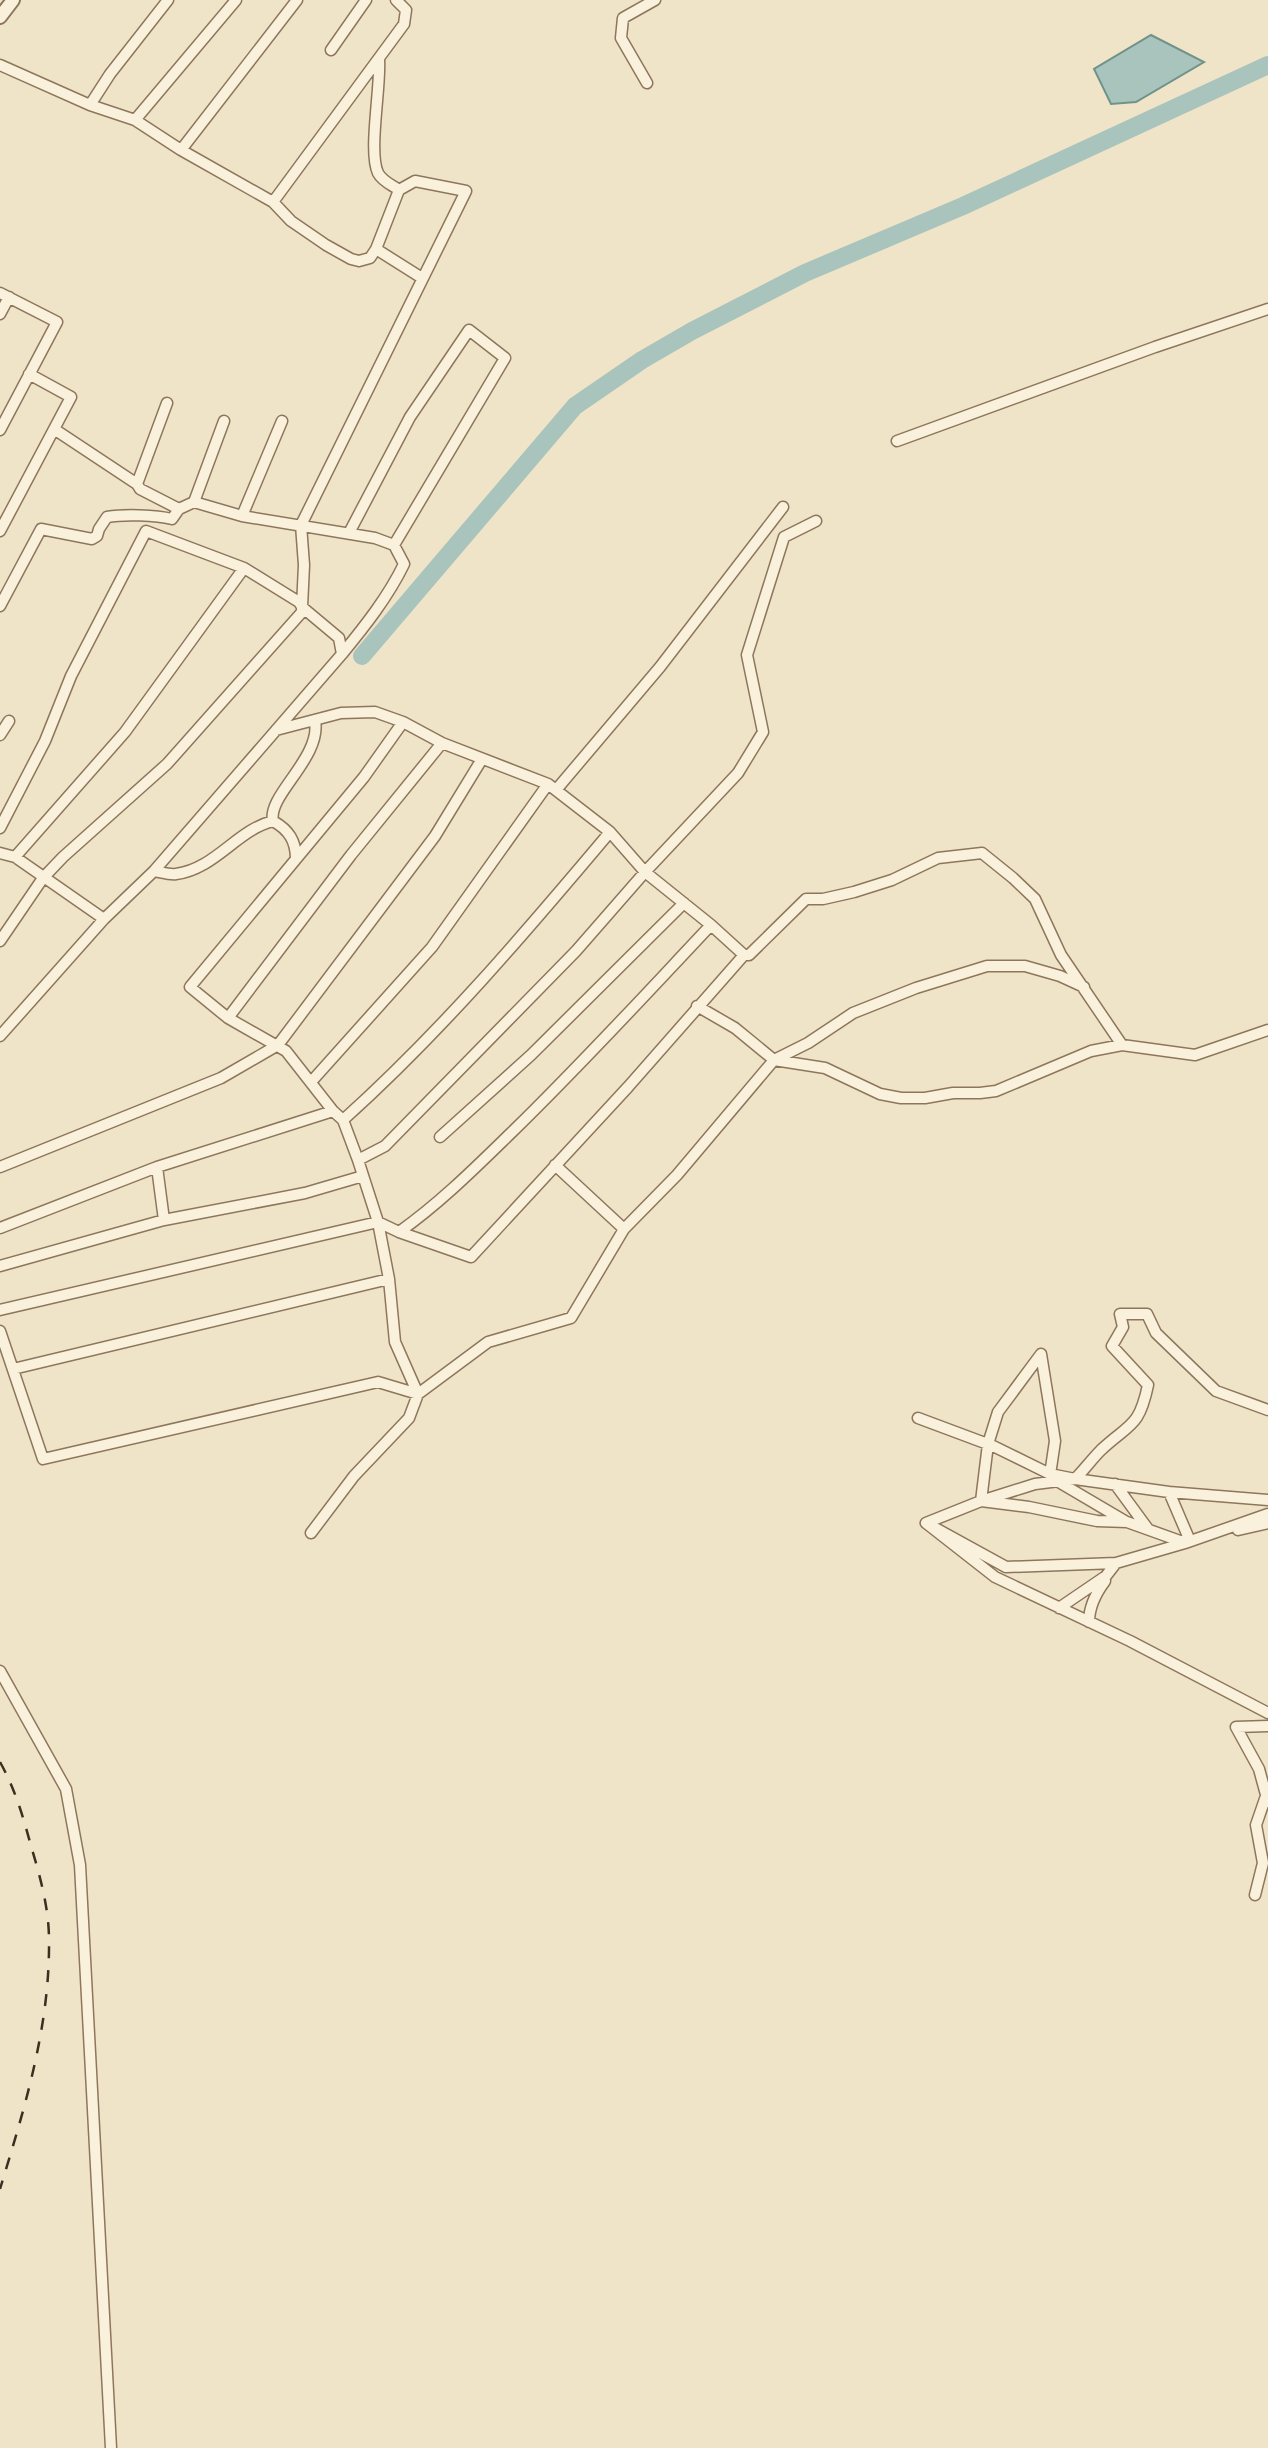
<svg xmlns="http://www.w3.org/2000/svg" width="1268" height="2448" font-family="Merriweather,serif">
<rect width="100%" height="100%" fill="#f0e4c8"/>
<path fill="#a9c4bc" stroke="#6f938a" stroke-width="2" d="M 1151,35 L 1204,62 L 1136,102 L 1111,104 L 1094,69 Z"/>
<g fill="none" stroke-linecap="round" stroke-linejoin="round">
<path stroke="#a9c4bc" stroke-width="18" d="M 362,656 L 575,406 L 642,360 L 692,331 L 805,273 L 963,206 L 1268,65"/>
<defs>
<path id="minor" d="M 331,50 L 366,0
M 379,60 C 381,87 368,152 378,173 C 382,181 392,185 399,190
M 0,65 L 90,105 L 135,120 L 181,150 L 273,202 L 291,221 L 326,245 L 351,259 L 359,261 L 370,258 L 376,249
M 647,83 L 621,38 L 623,18 L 655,0
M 90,105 L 110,74 L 168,0
M 135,120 L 236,0
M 181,150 L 297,0
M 273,202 L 404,24 L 406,10 L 396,0
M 0,293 L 57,322 L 0,430
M 0,314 L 9,297
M 54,429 L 137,484 L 140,489 L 179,509 L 194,502 L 224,421
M 897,441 L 1155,347 L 1268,309
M 137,484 L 167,403
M 194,502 L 242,516 L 282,421
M 242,516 L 375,538 L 394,545 L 505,358 L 469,330 L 410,417 L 349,533
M 0,531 L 71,397 L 29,374
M 0,606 L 41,529 L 92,539 L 97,536 L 99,529 L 107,517 C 124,514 156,515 172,519 L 179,509
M 342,654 C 365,626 388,597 404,564 L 394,545
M 276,730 L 341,713 L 375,712 L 403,722 L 442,743 L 548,784 L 610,832 L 645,872 L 711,925 L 744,955
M 0,735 L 9,721
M 556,790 L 660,667 L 783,507
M 273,821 C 267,795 322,758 315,720
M 0,828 L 45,741 L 71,676 L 146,531 L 244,568 L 299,602 L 302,607 L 302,612 L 167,764 L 63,857 L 43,878 L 0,941
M 0,853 L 15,857 L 104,919
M 15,857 L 125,732 L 244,568
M 154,871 C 161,872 169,875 176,874 C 215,869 237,830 273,821 C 289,830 296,841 296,859
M 697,1006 L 735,1028 L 774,1060 L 825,1068 L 880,1094 L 901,1098 L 925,1098 L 953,1093 L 980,1093 L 996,1091 L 1091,1051 L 1122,1045
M 228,1018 L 351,855 L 442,743
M 0,1036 L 104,919 L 154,871 L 342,654 L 339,638 L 302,607 L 304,565 L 301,525 L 466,191 L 415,181 L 399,190 L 376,249 L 422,278
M 311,1082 L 432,947 L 548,784
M 343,1120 C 441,1032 525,933 610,832
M 440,1137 L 531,1055 L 684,903
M 358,1160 L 385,1146 L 576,951 L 645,872 L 738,773 L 763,732 L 747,655 L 784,537 L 816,521
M 555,1165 L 624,1229
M 0,1167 L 221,1078 L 278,1045 L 435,836 L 482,759
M 157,1167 L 164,1220
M 0,1228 L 157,1167 L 333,1111
M 399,1232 L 471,1257 L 628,1087 L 744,955 L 749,955 L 806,899 L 823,899 L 854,892 L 892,880 L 938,858 L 982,853 L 1013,878 L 1035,899 L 1061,955 L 1122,1045 L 1195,1055 L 1268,1030
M 0,1266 L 164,1220 L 305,1193 L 363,1176
M 0,1310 L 378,1222 L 399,1232 C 440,1203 475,1168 511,1133 C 580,1066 645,995 711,925
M 0,1331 L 43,1459 L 378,1382 L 418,1394 L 488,1342 L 571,1318 L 624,1229 L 677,1175 L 774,1060 L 808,1043 L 853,1013 L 916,988 L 987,966 L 1025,966 L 1060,976 L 1084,987
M 13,1369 L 389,1279
M 918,1418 L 993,1446 L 1050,1474 L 1075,1479 C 1084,1470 1092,1459 1101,1450 C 1130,1423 1139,1428 1148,1385 L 1112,1346 L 1123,1327 L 1120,1314 L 1147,1314 L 1156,1333 L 1216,1391 L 1268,1410
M 1075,1479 L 1169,1492 L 1190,1541 L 1180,1541 L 1127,1522 L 1097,1521 L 1029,1507 L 981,1501 L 1035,1484 Z
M 1057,1481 L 1125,1521
M 1115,1484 L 1148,1529
M 1169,1492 L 1268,1500
M 1268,1514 L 1185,1543 L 1116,1563 L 1006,1567 L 926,1523 L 995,1577 L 1130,1641 L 1268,1713
M 926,1523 L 981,1501 L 988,1444 L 998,1412 L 1041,1354 L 1055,1441 L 1051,1468
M 1238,1530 L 1268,1523
M 311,1533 L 354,1476 L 409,1418 L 418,1394 L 395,1342 L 389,1279 L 378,1222 L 358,1160 L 343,1120 L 333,1111 L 286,1051 L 228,1018 L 190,987 L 364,777 L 403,722
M 1059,1608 L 1106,1576 L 1116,1563
M 1089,1622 C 1089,1606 1096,1593 1105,1581
M 0,1671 L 66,1789 L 80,1865 L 111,2448
M 1268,1726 L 1236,1727 L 1259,1769 L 1268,1802
M 1255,1895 L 1263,1863 L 1256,1825 L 1266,1796"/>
<path id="tertiary" d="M 0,17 L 13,0"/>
</defs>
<use href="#minor" stroke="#8d765c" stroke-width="13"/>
<use href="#tertiary" stroke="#8d765c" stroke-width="16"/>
<use href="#minor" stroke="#faf1dc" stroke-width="10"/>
<use href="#tertiary" stroke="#faf1dc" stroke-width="12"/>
<path stroke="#3d2e20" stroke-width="2.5" stroke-dasharray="12 12" stroke-linecap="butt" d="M 0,1762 C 15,1789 23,1816 31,1846 C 40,1876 49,1908 49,1940 C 50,2026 25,2107 0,2189"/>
</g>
</svg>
